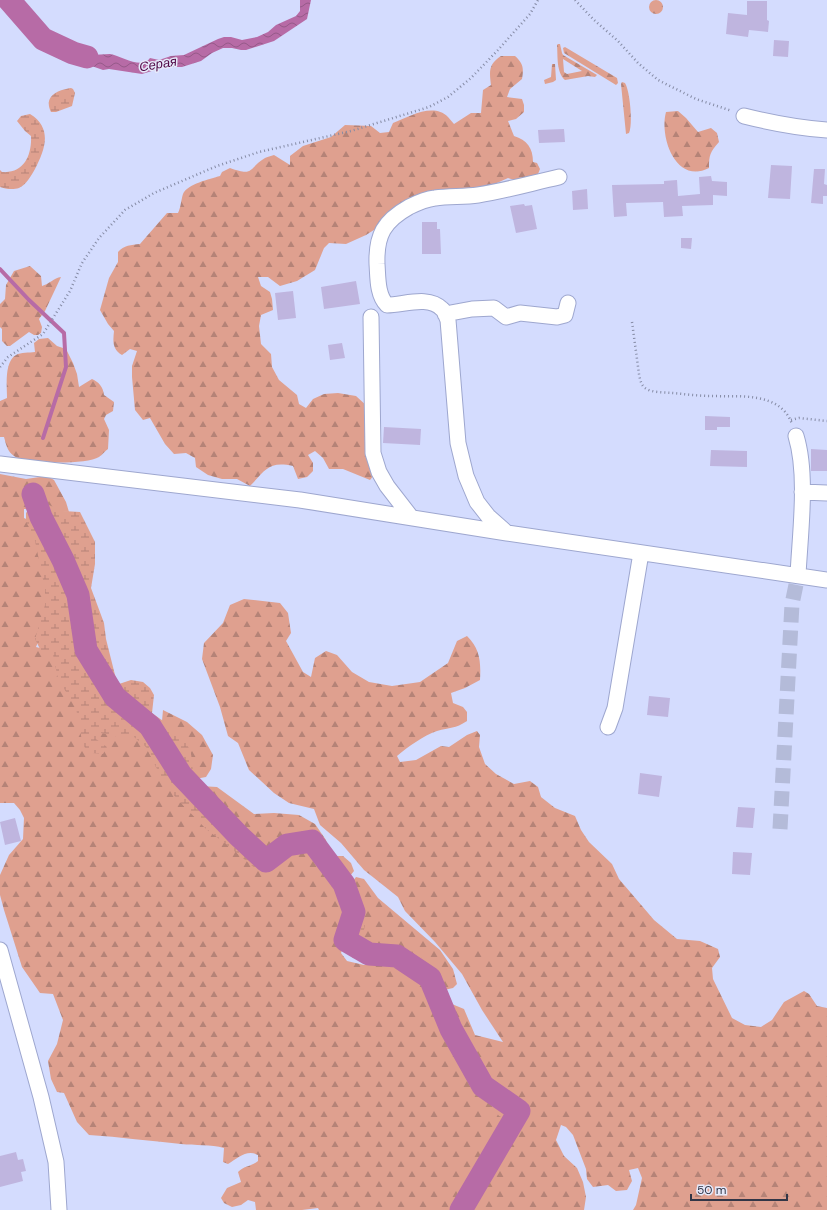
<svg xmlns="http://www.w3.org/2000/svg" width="827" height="1210" font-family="'DM Sans',sans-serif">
<defs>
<pattern id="forest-firs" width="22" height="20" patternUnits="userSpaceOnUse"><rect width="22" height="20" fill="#dfa08f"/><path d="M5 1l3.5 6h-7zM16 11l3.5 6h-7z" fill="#b58377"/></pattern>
<pattern id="wetland-marsh" width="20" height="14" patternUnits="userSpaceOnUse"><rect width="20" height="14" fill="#dfa08f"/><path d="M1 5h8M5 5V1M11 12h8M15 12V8" fill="none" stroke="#b58377"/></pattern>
<pattern id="water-waves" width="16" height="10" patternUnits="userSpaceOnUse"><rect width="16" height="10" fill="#b76ba6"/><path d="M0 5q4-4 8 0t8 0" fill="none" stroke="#955989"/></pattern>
</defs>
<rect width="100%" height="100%" fill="#d4dcfe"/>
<path fill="url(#forest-firs)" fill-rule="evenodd" d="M649 7a7 7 0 1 1 14 0a7 7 0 1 1-14 0Z
M 558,44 L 560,44 L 562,53 L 563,55 L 597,75 L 595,77 L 588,76 L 565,80 C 556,72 558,56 557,45 ZM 563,59 L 582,71 L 567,74 L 564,72 Z
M 565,47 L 617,78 L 618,83 L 616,85 L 564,53 L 563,48 Z
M 501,56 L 515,56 C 523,63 524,68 522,79 L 510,89 L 507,97 L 522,99 L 524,105 L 524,112 L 516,119 L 508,121 L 514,136 C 527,140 533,148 533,162 L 537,163 L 540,169 L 536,179 L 523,183 L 508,178 L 477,192 L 426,197 L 366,235 L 346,244 L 329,243 L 324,248 L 315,270 L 297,281 L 280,286 L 268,277 L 258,277 L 261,286 L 270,292 L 272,299 L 273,310 L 261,315 L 259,326 L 261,344 L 271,354 L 272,367 L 279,380 L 297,395 L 299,404 L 306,408 L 313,399 L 324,394 L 338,393 L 356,396 L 368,407 L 374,475 L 370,480 L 343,469 L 329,469 L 323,458 L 315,451 L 308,455 L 313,463 L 313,471 L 307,477 L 298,479 L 293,466 C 268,461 266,470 250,486 L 237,479 L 222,479 L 208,475 L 196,467 L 195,458 L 186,453 L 174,454 L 165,444 L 150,418 L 143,420 L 135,410 L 132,377 L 132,366 L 137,351 L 130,349 L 122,355 C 112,349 113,341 114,331 L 108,324 L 100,310 L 109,278 L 118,262 L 118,252 C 124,245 131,245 140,244 L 167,213 L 178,213 C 181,207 181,200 183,194 C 187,184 210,179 220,176 L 222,172 L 230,168 C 255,177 248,168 265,158 C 267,157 271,156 274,155 L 290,165 L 290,156 L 303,146 L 331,137 L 345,125 L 371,126 L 380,133 L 389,132 L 393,123 C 409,117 433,102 448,117 C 450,119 452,122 454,124 L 471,113 L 481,113 L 483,90 L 491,85 C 489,70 489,64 501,56 Z
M 552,64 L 555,64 L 556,80 L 553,82 L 545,84 L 544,80 L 551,77 Z
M 622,82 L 625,83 C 630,91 633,124 629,133 L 626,134 L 621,84 Z
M 678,111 L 686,118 L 698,132 L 711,128 L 717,133 L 719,142 C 710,152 709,155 709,168 C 676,185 659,137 666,112 Z
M 30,266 L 41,276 L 42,286 C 49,284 54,278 61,277 L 45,311 L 39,319 L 42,327 L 41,333 L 38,335 L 34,335 L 29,332 L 10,346 L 7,346 L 2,341 L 2,329 L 0,327 L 0,304 L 5,299 L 6,285 L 14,271 Z
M 48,338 L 57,346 L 66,349 L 73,363 L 77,374 L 79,387 L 92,379 C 99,382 103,387 104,395 L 114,402 L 113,411 L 106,415 L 104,419 L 109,430 L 108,449 C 105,451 102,455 99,457 C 86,465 25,464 14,456 C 7,451 6,444 4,437 L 0,437 L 0,401 L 7,398 C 7,386 4,362 16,355 C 21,352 29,353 35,352 L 34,343 L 39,339 Z
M 0,474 L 26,479 L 47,476 L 54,480 L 66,502 L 69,512 L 24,509 L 24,518 L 35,523 L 55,601 L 36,647 L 40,648 L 56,646 L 259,866 L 293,847 L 307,850 L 326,868 L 353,919 L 341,953 L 347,961 L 364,965 L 403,960 L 421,969 L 447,1002 L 464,1009 L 475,1035 L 503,1042 L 482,1010 L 462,974 L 435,942 L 405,911 L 398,897 L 364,870 L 341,843 L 320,825 L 314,809 L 289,803 L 274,793 L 249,770 L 238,743 L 228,736 L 220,707 L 202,659 L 204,643 L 223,623 L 230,605 L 244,599 L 280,603 L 288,613 L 291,633 L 286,641 L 303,672 L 311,677 L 315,658 L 326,651 L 337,655 L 352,672 L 369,682 L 392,686 L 420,682 L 448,663 L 457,641 L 467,636 C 480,649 481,661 480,680 L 465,688 L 451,693 L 453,703 L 463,707 L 467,712 L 467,721 C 455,729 450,727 437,731 C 423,736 409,746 397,756 L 400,762 L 416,760 L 441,746 L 449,747 L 467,735 L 477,731 L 480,735 L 479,747 L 485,764 L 496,774 L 514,784 L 530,781 L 538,787 L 541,797 L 555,808 L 575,816 L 581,830 L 589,842 L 612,864 L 619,879 L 654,920 L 677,939 L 700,941 L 718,949 L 720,957 L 712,968 L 713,979 L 732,1018 L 745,1025 L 761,1027 L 772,1020 L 784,1002 L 804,991 L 809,994 L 817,1006 L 827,1008 L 827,1210 L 633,1210 L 636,1205 L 642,1178 L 638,1168 L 629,1170 L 632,1181 L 627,1190 L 616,1191 L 608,1185 L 593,1187 L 587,1179 L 586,1169 L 573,1135 L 566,1127 L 561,1125 L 556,1140 L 564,1156 L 577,1168 L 583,1182 L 586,1197 L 584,1210 L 319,1210 L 318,1208 L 302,1210 L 256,1210 L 255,1202 L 248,1200 L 241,1205 L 232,1207 L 224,1203 L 221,1198 L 227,1188 L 241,1182 L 238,1172 C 245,1165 251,1167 258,1161 L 258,1155 C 247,1149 238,1158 228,1164 L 223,1162 L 224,1148 C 211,1144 195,1146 181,1144 C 150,1141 120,1137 89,1135 L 77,1122 L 64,1093 L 57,1092 L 51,1079 L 48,1061 L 57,1044 L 63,1020 L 53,994 L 40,993 L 22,967 L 4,910 L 0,895 L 0,875 L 9,855 L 23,839 L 24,818 L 20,810 L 14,803 L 0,803 Z
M 163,710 L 187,722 L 202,735 L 213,755 L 211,769 L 206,777 L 195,779 L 188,774 L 162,721 Z
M 200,786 L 217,787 L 254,814 L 274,813 L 299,815 L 315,824 L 326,840 L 328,849 L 318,851 L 297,836 L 288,837 L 283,846 L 270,852 L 209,812 L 197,788 Z
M 336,856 L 343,856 L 351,863 L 354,871 L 350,876 L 343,875 L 331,858 Z
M 356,877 L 364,879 L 378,898 L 440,950 L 453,969 L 457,984 L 453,988 L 444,990 L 436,984 L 429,971 L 381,952 L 355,943 L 349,886 Z"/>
<path fill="url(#wetland-marsh)" d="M 71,88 L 73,89 L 75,93 L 72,106 L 56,112 L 51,112 C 43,96 58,90 71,88 Z
M 30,114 C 53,128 45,150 35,169 C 31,176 26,185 19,188 C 13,190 5,189 0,187 L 0,170 L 2,172 C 24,174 32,155 31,136 L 25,131 L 17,121 L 21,116 Z
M 44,503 L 63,511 L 80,512 L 95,542 L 95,564 L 91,588 L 104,623 L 106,639 L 115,675 L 119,684 L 131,680 L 143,682 L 150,688 L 154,695 L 152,713 L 170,726 L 186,742 L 191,753 L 194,780 L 204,800 L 261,846 L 271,849 L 286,838 L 298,834 L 331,854 L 342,868 L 353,890 L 365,926 L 361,940 L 364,946 L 375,949 L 401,950 L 419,956 L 432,966 L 451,1008 L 454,1035 L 473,1062 L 529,1110 L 530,1120 L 517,1124 L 499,1116 L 446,1041 L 434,999 L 415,970 L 400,963 L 375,962 L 353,958 L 347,953 L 347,925 L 338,895 L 318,861 L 297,850 L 278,865 L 268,870 L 256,869 L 227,845 L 206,829 L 176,798 L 161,777 L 146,747 L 134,737 L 124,738 L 96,732 L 96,739 L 107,747 L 103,754 L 92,753 L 85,748 L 82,741 L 76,708 L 58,679 L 53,655 L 41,651 L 35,639 L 45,605 L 45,589 L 34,536 L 26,522 L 26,513 L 32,505 Z"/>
<path fill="url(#water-waves)" d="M 300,0 L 311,0 L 307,19 L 274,41 L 246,50 L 241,50 L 232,48 L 223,48 L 212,53 L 201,61 L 182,67 L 165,67 L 142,74 L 109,69 L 103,70 L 55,53 L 59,41 C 69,46 80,53 91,55 C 97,55 104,54 110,54 C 122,56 142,70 150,58 L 159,60 L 171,56 L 184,55 L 218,39 L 224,37 L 231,37 L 242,40 L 257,37 L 268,32 L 276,25 L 296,16 L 300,11 Z"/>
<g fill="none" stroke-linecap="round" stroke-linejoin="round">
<path stroke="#b76ba6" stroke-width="4" d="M 0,269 L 29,300 L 64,333 L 66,367 L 43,438"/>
<path stroke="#b76ba6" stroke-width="23" d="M 9,0 L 43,39 L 73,53 L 87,57
M 33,494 L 41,517 L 63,560 L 78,595 L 86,650 L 115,697 L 150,726 L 181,775 L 239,836 L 266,861 L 287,845 L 312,841 L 344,884 L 354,912 L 345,940 L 369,954 L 397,956 L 430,978 L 451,1029 L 483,1086 L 519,1111 L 461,1210"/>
</g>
<path fill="#bfb5df" d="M 747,1 L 767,1 L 767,20 L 769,21 L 768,32 L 749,30 L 748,37 L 726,34 L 728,13 L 747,15 Z
M 774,40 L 789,41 L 788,57 L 773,56 Z
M 564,129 L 565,142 L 539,143 L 538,130 Z
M 771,165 L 792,166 L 790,199 L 768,198 Z
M 814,169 L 825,169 L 824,184 L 827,185 L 827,196 L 823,196 L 823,204 L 811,203 Z
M 711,176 L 712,181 L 727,182 L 727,196 L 713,195 L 713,205 L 682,206 L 683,216 L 664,217 L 663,202 L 626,203 L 627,216 L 614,217 L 612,185 L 664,184 L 664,181 L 677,180 L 678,196 L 700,194 L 699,177 Z
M 587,189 L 588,209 L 573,210 L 572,191 Z
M 524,204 L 525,206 L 532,205 L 537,229 L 516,233 L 510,206 Z
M 422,222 L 437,222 L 437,229 L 440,229 L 441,254 L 422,254 Z
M 681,238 L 692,238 L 691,249 L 681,248 Z
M 356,281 L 360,304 L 324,309 L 321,287 Z
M 293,291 L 296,318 L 278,320 L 275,293 Z
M 342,343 L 345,358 L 330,360 L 328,345 Z
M 705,416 L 730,417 L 730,427 L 717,427 L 717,430 L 705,430 Z
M 384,427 L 421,429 L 420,445 L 383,443 Z
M 811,449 L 827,450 L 827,471 L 811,471 Z
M 711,450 L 747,451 L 747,467 L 710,466 Z
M 649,696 L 670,698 L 668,717 L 647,715 Z
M 640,773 L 662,776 L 659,797 L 638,794 Z
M 738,807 L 755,808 L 753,828 L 736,827 Z
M 15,818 L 21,841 L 5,845 L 0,822 Z
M 733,852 L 752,853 L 750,875 L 732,874 Z
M 16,1152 L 18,1160 L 23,1159 L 26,1171 L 21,1172 L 23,1181 L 0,1187 L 0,1156 Z"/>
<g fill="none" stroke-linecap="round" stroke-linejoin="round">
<path stroke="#b4bbd9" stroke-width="15" stroke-dasharray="15 8" stroke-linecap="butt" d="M 780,829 L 792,604 L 798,575"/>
<defs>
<path id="minor" d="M 744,116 C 772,123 798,128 827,130
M 445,314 L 472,309 L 494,308 L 506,317 L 520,313 L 557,317 L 565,315 L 568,303
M 371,317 L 373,453 L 379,472 L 387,486 L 411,517
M 796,436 C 808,475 800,534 798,575
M 0,464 L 300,500 L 507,533 L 827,580
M 802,492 L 827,493
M 507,533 L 488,516 L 477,502 L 466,476 L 458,443 L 448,320 C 446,316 445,311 442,309 C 428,295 404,305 387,305 C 377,295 378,277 377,264 C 376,235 384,221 409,207 C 417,203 426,199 435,198 C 449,196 464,197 478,195 C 504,191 532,183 559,177
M 608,727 L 615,708 L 641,553
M 0,950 L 41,1097 L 56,1162 L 59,1210"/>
</defs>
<use href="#minor" stroke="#9ea7cf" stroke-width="17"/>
<path stroke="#858ba5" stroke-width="2.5" stroke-dasharray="1 3" stroke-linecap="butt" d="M 575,0 L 594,20 L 618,41 L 638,63 L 658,80 L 696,99 L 732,111
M 632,322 L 639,374 C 640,379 641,385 645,388 C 652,393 663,392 672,393 C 685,394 698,396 711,396 C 739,397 780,391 792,424
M 0,367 L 8,357 L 43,334 L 70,291 L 82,263 L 99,238 L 125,210 L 154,193 L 217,166 L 259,152 L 351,131 L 429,107 L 448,97 L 471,78 L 498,50 L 530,14 L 538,0
M 791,420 L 799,418 L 827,421"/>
<use href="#minor" stroke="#fff" stroke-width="15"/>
</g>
<g text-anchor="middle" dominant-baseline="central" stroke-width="3" stroke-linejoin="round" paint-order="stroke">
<g font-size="13" font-style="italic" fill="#4f0744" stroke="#e6eafb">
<text transform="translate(158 64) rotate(-9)">Серая</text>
</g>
</g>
<path d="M691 1194v6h96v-6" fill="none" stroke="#333647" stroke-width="2"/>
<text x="697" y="1194" font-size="12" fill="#333647" stroke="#e6eafb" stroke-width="3" paint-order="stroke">50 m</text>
</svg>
